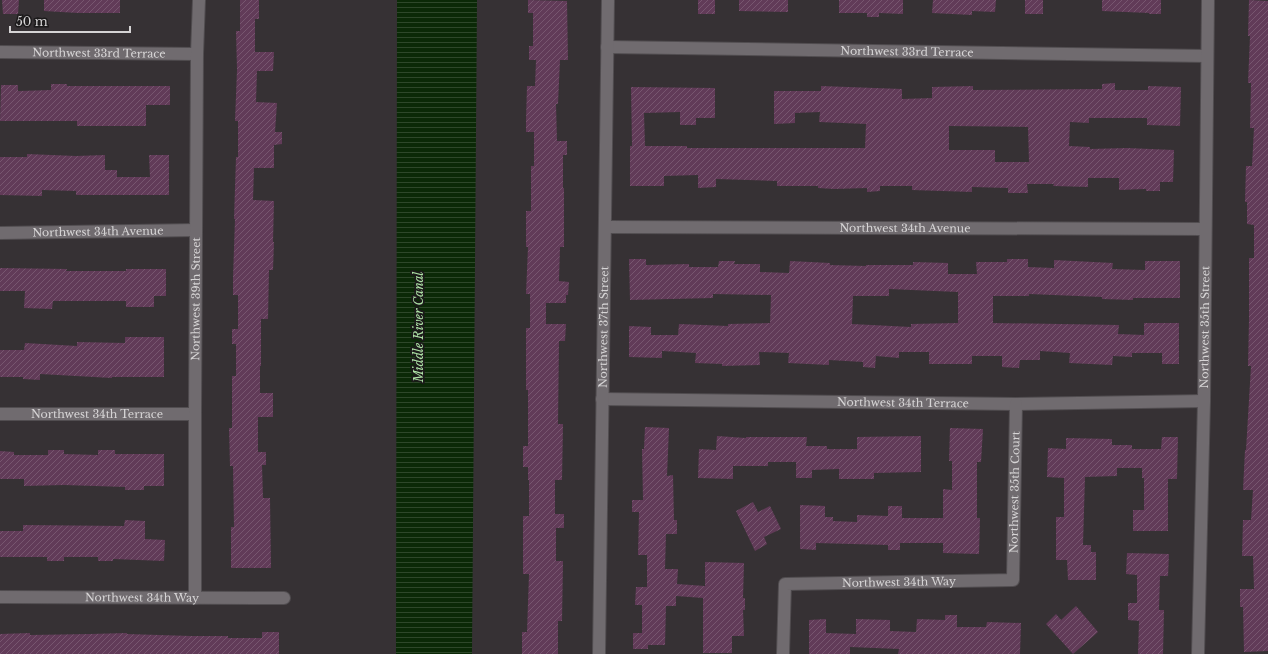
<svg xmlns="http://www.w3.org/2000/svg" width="1268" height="654" font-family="'Libre Baskerville',serif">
<defs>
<pattern id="water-rules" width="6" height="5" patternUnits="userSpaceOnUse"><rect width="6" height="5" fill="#0b2907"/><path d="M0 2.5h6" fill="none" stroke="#2e472a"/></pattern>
<pattern id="building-hatch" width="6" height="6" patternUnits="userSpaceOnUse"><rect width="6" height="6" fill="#613b58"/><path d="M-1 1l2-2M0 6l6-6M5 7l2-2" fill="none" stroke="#77566f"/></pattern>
</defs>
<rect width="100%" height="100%" fill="#363134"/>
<path fill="url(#water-rules)" d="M 397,0 L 477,0 L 472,654 L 396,654 Z"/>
<path fill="url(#building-hatch)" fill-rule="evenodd" d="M 2,0 L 19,0 L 18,14 L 3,14 Z
M 44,0 L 120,0 L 120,13 L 78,13 L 44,11 Z
M 240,0 L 259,0 L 259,19 L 255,19 L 255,52 L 274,52 L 273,71 L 257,71 L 256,102 L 277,103 L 275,132 L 282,132 L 282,144 L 274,145 L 274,168 L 254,168 L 253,200 L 274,201 L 273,242 L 274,242 L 273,270 L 269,270 L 268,319 L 261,319 L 261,366 L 260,366 L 260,393 L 273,393 L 273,417 L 258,417 L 258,452 L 266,452 L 266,465 L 262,465 L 263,498 L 270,498 L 271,568 L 231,568 L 231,527 L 234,527 L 233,466 L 230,466 L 229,428 L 232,428 L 232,376 L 236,376 L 236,344 L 232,344 L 232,329 L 238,329 L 238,295 L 233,295 L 233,278 L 235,219 L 234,219 L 236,157 L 238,157 L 238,121 L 235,121 L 237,70 L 236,31 L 240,31 Z
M 528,0 L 567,1 L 568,60 L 560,60 L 558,104 L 556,104 L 557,141 L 567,141 L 567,155 L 563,155 L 563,188 L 564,188 L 564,247 L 560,247 L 559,281 L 569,282 L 568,295 L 566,295 L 566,303 L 546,303 L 546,324 L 566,324 L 565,341 L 559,341 L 558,424 L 563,424 L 562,480 L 555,480 L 555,514 L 564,514 L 564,528 L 556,528 L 556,561 L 563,561 L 562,621 L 558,621 L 558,654 L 522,654 L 522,632 L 527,632 L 529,574 L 523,574 L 523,516 L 529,516 L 529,480 L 528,480 L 528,467 L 523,467 L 523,446 L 528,446 L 528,390 L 526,390 L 526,328 L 530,328 L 530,294 L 526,294 L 528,247 L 526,247 L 526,211 L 531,211 L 531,166 L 534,166 L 534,132 L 526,132 L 526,120 L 527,86 L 535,86 L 536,60 L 529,60 L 529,46 L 533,46 L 533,13 L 528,13 Z
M 698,0 L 715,0 L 715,14 L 698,14 Z
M 739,0 L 788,0 L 788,12 L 739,11 Z
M 839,0 L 903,0 L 903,14 L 879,13 L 879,17 L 867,17 L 867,13 L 839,13 Z
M 933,0 L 996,0 L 995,12 L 972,11 L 972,15 L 932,13 Z
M 1025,0 L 1043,0 L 1043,14 L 1025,14 Z
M 1102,0 L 1161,0 L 1161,14 L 1149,14 L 1149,13 L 1102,11 Z
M 1249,0 L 1268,1 L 1268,651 L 1244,652 L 1243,607 L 1240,607 L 1240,589 L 1254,589 L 1253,556 L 1242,556 L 1243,520 L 1251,520 L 1253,490 L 1243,490 L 1245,450 L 1246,450 L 1251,366 L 1248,366 L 1249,320 L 1249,258 L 1254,258 L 1254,225 L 1247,224 L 1247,202 L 1245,202 L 1246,166 L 1252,166 L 1254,128 L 1250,128 L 1251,83 L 1248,83 L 1250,36 L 1248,36 Z
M 1115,83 L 1115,90 L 1148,90 L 1148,86 L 1181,87 L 1180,126 L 1147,125 L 1147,118 L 1089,118 L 1089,123 L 1070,122 L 1069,146 L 1090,147 L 1090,149 L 1127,148 L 1174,150 L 1173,182 L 1160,182 L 1160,191 L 1146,191 L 1146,189 L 1119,190 L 1119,178 L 1088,178 L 1088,187 L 1053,186 L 1054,184 L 1027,184 L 1028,193 L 1008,193 L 1008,188 L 972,187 L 972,192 L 912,190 L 912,186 L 880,186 L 880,191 L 867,192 L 867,188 L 834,189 L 818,188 L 818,186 L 777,186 L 777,181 L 716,179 L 716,187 L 698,188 L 698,175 L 664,176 L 664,186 L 630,186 L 630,146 L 632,146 L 631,87 L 715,88 L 715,118 L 696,118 L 696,125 L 680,125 L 680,112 L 644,113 L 645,146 L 687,146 L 687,148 L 865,148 L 866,124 L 819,122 L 820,112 L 795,113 L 795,123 L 774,124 L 774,91 L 821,91 L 821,86 L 902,89 L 902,99 L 932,98 L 932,87 L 973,86 L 973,90 L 1102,89 L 1102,84 ZM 949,126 L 1028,127 L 1029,162 L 995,162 L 995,150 L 949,150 Z
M 51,84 L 67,84 L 67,86 L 170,86 L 170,105 L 146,105 L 146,126 L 77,126 L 77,121 L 0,121 L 1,85 L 18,85 L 18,91 L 51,90 Z
M 27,154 L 76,156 L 105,155 L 105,170 L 117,170 L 117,177 L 150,177 L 149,155 L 169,155 L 169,195 L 76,195 L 76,191 L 42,190 L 42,196 L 0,195 L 0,157 L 27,157 Z
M 629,259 L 646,259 L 646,265 L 689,264 L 689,267 L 718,267 L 719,261 L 735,261 L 734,264 L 760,264 L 760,272 L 789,273 L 790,261 L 830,263 L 830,265 L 866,266 L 866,265 L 913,265 L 913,262 L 948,263 L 948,274 L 977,274 L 976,262 L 1007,262 L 1007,259 L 1028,259 L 1028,267 L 1054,268 L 1054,260 L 1113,263 L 1112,269 L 1145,270 L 1145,261 L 1180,261 L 1180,298 L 1133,298 L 1133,300 L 1102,299 L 1102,297 L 1029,294 L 1029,296 L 993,296 L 993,323 L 1119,325 L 1118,334 L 1144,335 L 1144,323 L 1179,323 L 1179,364 L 1162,364 L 1162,353 L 1132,353 L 1132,357 L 1113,356 L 1112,365 L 1069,363 L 1070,353 L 1040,351 L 1040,360 L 1020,360 L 1019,368 L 1002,367 L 1002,356 L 972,356 L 972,364 L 929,364 L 929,352 L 899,352 L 899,358 L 876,356 L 875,368 L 863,367 L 863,362 L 829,360 L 829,365 L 788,363 L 789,353 L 759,352 L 760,365 L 722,366 L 722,364 L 695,363 L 696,353 L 662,351 L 662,358 L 629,357 L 629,326 L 651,327 L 651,335 L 678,335 L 679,324 L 728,326 L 728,324 L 770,323 L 771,295 L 713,294 L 713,298 L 630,300 ZM 889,289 L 958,292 L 958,323 L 911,324 L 911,327 L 852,324 L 853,296 L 889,296 Z
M 0,268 L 67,269 L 66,271 L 126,271 L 126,269 L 166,269 L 166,296 L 154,296 L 154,307 L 126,307 L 126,301 L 53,301 L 52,309 L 24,308 L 25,291 L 0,291 Z
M 125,337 L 164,337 L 164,377 L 112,377 L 112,378 L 40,374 L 40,380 L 23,379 L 23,377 L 0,377 L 0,350 L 24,350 L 25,343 L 77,346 L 77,342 L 125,343 Z
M 645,427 L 669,428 L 667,476 L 673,475 L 674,520 L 677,520 L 677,534 L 666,534 L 665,569 L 678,569 L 677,584 L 705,586 L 705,562 L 744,563 L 743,598 L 745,598 L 745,610 L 743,610 L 744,636 L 732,636 L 732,653 L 703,653 L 703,598 L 676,596 L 676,606 L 666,606 L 665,645 L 648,645 L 648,649 L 633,649 L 633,633 L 642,633 L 642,605 L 635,605 L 636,587 L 647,587 L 647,555 L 638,555 L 639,512 L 632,512 L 632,500 L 643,500 L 642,449 L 644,449 Z
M 950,428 L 983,429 L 981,462 L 977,462 L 977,518 L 980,518 L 979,554 L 943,553 L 943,543 L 900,543 L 900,550 L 888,550 L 888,545 L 816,543 L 816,550 L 800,549 L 800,505 L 825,506 L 825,517 L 833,517 L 833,521 L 857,522 L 857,515 L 888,516 L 888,506 L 902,506 L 902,518 L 943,518 L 943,489 L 952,490 L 952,461 L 949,461 Z
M 717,436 L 746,438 L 746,437 L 807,437 L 806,446 L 827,446 L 827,449 L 857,449 L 857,437 L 921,436 L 921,472 L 874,473 L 874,479 L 839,479 L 839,469 L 812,470 L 812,478 L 796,478 L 796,462 L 768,462 L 768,466 L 733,466 L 733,479 L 698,478 L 699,449 L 716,450 Z
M 1162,437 L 1178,437 L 1177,479 L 1168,479 L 1168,531 L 1133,531 L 1133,510 L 1144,510 L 1144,478 L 1142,478 L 1142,468 L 1117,468 L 1117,476 L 1085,477 L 1083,545 L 1091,545 L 1091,552 L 1096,552 L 1096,580 L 1068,580 L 1067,560 L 1056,560 L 1056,517 L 1064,517 L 1064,478 L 1047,477 L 1048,448 L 1066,449 L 1066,438 L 1112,439 L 1112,445 L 1132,445 L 1132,449 L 1161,449 Z
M 48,450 L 64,450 L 64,454 L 98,455 L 98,450 L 115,450 L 115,454 L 164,454 L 164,486 L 144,486 L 144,490 L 125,490 L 125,487 L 64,485 L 24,486 L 24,479 L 0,479 L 0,451 L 14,452 L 14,455 L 48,455 Z
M 753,502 L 758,512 L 770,506 L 781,529 L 764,537 L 767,544 L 755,551 L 736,511 Z
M 125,520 L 145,521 L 145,539 L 165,540 L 164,561 L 113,559 L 113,561 L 98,561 L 98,557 L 64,557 L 64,561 L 47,561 L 47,557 L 0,557 L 0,531 L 23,531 L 23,525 L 124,526 Z
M 1127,553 L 1169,554 L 1168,576 L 1160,576 L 1159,610 L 1164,610 L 1163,654 L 1138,654 L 1139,621 L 1128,620 L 1128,603 L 1137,603 L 1137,575 L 1126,574 Z
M 1076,606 L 1098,632 L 1073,654 L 1046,624 L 1056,614 L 1061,620 Z
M 945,615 L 957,615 L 957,627 L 986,627 L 987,622 L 1021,623 L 1020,654 L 898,654 L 899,649 L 850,647 L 850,654 L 809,654 L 809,620 L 826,619 L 826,633 L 856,634 L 856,619 L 890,620 L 890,631 L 916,632 L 917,619 L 945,620 Z
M 262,632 L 279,632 L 279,654 L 0,654 L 0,634 L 30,633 L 30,635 L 90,634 L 127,633 L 127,634 L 191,636 L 228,636 L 228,638 L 262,638 Z"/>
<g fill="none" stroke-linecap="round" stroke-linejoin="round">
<defs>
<g id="street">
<path id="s1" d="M 607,47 L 1207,56"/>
<path id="s2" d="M 0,52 L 197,54"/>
<path id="s3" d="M 605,227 L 1205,229"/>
<path id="s4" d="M 0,233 L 196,230"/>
<path id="s5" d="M 602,399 L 1016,404 L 1204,401"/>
<path id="s6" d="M 0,414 L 195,414"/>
<path id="s7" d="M 0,597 L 284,598"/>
<path id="s8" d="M 195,598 L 195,414 L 197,54 L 199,0"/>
<path id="s9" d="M 599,654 L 608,0"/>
<path id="s10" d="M 783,654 L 785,584 L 1013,580 L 1016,404"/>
<path id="s11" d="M 1198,654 L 1204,401 L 1208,0"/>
</g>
</defs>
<use href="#street" stroke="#514d50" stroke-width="14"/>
<use href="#street" stroke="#706b6f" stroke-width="12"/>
</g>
<g text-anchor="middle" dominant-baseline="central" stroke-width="3.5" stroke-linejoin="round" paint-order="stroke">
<g font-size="11" fill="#d6d4d5" stroke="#1c1a1b">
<text stroke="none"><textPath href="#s1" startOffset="300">Northwest 33rd Terrace</textPath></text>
<text stroke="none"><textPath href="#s2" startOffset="99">Northwest 33rd Terrace</textPath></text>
<text stroke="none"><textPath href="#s3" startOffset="300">Northwest 34th Avenue</textPath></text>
<text stroke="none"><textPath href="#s4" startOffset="98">Northwest 34th Avenue</textPath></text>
<text stroke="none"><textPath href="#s8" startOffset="299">Northwest 39th Street</textPath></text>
<text stroke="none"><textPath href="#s9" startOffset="327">Northwest 37th Street</textPath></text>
<text stroke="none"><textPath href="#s11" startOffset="327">Northwest 35th Street</textPath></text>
<text stroke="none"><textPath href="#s5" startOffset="301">Northwest 34th Terrace</textPath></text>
<text stroke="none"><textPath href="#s6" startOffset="97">Northwest 34th Terrace</textPath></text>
<text stroke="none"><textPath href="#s10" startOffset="386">Northwest 35th Court</textPath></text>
<text stroke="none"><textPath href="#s10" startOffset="184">Northwest 34th Way</textPath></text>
<text stroke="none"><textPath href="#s7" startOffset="142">Northwest 34th Way</textPath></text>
</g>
<g font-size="12" font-style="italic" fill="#aee3a6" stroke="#1c1a1b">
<text transform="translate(418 327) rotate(-90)">Middle River Canal</text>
</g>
</g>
<path d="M10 26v6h120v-6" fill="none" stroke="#d6d4d5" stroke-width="2"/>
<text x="16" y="26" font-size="12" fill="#d6d4d5" stroke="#1c1a1b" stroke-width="3" paint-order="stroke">50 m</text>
</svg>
